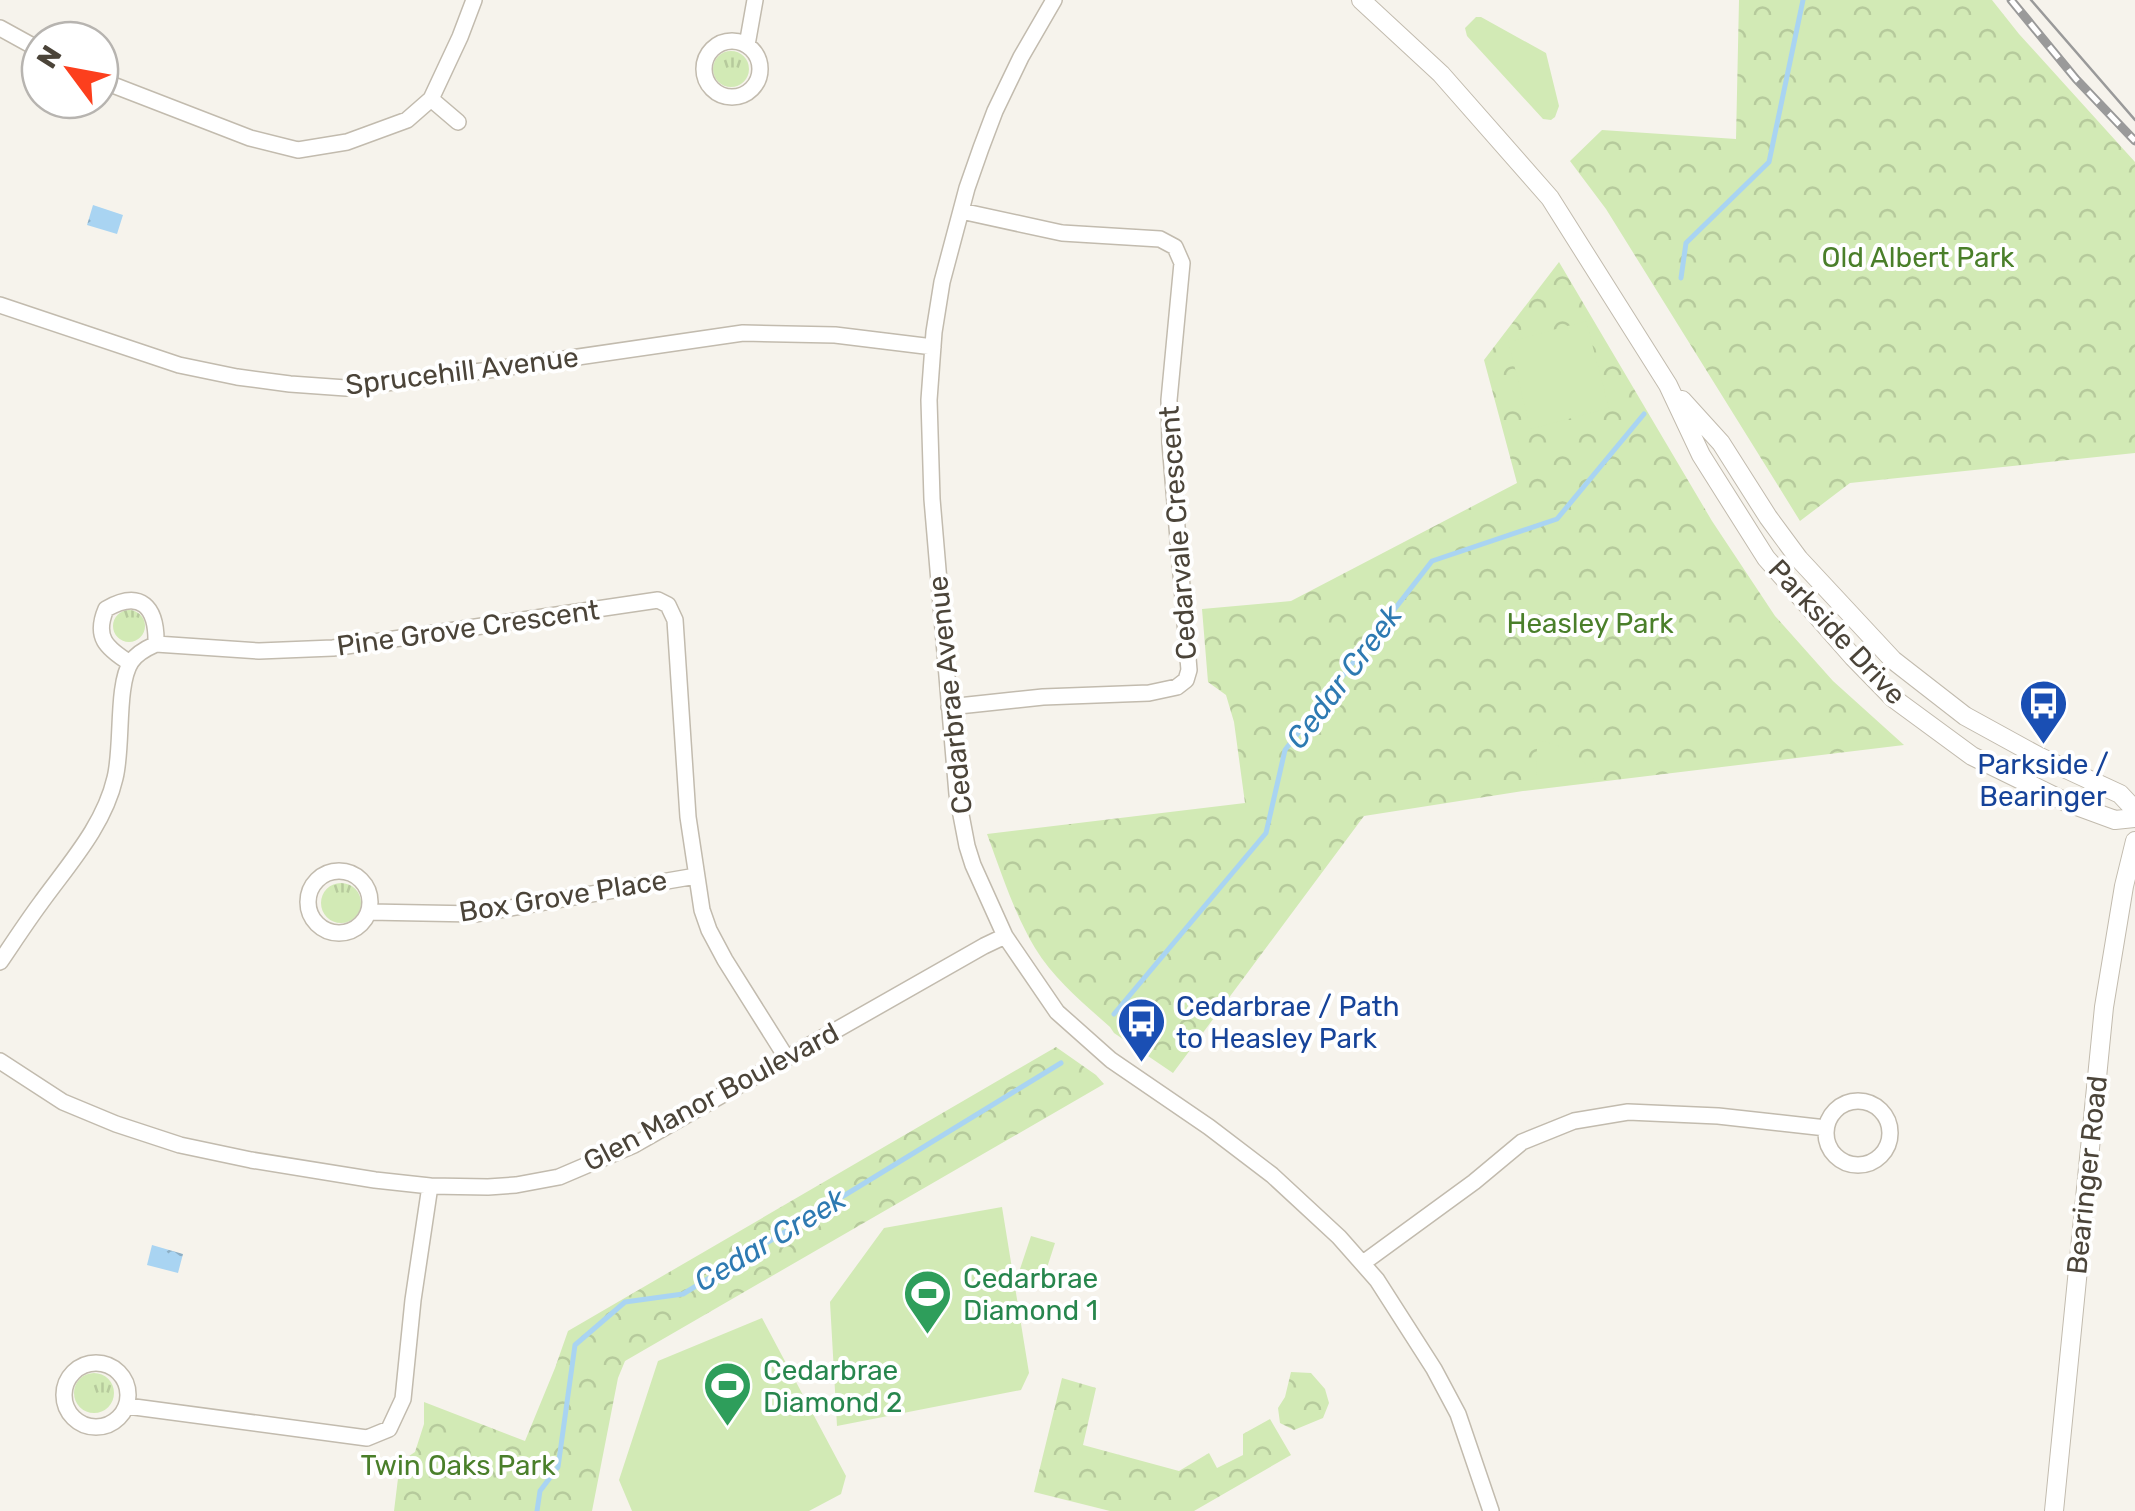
<svg xmlns="http://www.w3.org/2000/svg" width="2135" height="1511" font-family="Rubik,sans-serif">
<defs>
<pattern id="grass-tufts" width="24" height="20" patternUnits="userSpaceOnUse" patternTransform="scale(2.5)"><rect width="24" height="20" fill="#d2eab5"/><path d="M3 7l-1-3M5 7V3M7 7l1-3M15 17l-1-3M17 17v-4M19 17l1-3" fill="none" stroke="#b6ca9c"/></pattern>
<pattern id="park-crowns" width="20" height="18" patternUnits="userSpaceOnUse" patternTransform="scale(2.5)"><rect width="20" height="18" fill="#d2eab5"/><path d="M2 6a3 3 0 1 1 6 0M12 15a3 3 0 1 1 6 0" fill="none" stroke="#b6ca9c"/></pattern>
<pattern id="water-ripples" width="26" height="14" patternUnits="userSpaceOnUse" patternTransform="scale(2.5)"><rect width="26" height="14" fill="#a9d4f2"/><path d="M2 4q2-2 4 0t4 0M15 11q2-2 4 0t4 0" fill="none" stroke="#8caec5"/></pattern>
</defs>
<rect width="100%" height="100%" fill="#f6f3ec"/>
<path fill="url(#grass-tufts)" d="M713 69a18 18 0 1 1 36 0a18 18 0 1 1-36 0Z
M113 626a16 16 0 1 1 32 0a16 16 0 1 1-32 0Z
M321 903a20 20 0 1 1 40 0a20 20 0 1 1-40 0Z
M74 1393a20 20 0 1 1 40 0a20 20 0 1 1-40 0Z"/>
<path fill="url(#park-crowns)" d="M 1739,0 L 1992,0 L 2019,34 L 2135,162 L 2135,453 L 1850,483 L 1800,521 L 1606,209 L 1570,161 L 1602,130 L 1736,139 Z
M 1559,262 L 1712,521 L 1775,616 L 1833,681 L 1904,745 L 1523,791 L 1364,816 L 1173,1073 L 1114,1033 L 1110,1027 C 1083,1003 1054,979 1035,948 C 1014,913 1001,872 987,834 L 1245,803 L 1234,722 L 1226,695 L 1208,682 L 1202,609 L 1291,601 L 1517,483 L 1484,360 Z
M 1056,1047 L 1096,1075 L 1104,1084 L 625,1361 L 618,1378 L 592,1511 L 394,1511 L 400,1462 L 415,1452 L 424,1424 L 424,1402 L 525,1441 L 555,1368 L 568,1331 Z
M 1291,1372 L 1311,1373 L 1325,1389 L 1329,1403 L 1323,1418 L 1294,1430 L 1280,1423 L 1278,1408 L 1285,1397 Z
M 1062,1378 L 1096,1388 L 1083,1445 L 1179,1471 L 1209,1453 L 1217,1468 L 1243,1455 L 1243,1434 L 1270,1419 L 1291,1455 L 1194,1511 L 1110,1511 L 1034,1492 Z"/>
<path fill="#d2eab5" d="M 1476,17 L 1481,17 L 1546,53 L 1559,106 L 1555,117 L 1551,120 L 1543,119 L 1467,36 L 1465,28 Z
M 1586,321 L 1609,408 L 1531,429 L 1508,342 Z
M 1538,740 C 1564,746 1586,755 1595,781 L 1537,788 L 1536,758 Z
M 1002,1207 L 1029,1373 L 1021,1390 L 837,1426 L 830,1302 L 884,1228 Z
M 1031,1236 L 1055,1243 L 1043,1280 L 1019,1272 Z
M 762,1318 L 846,1476 L 841,1494 L 809,1511 L 632,1511 L 619,1480 L 658,1361 Z"/>
<path fill="url(#water-ripples)" d="M 93,205 L 123,215 L 117,234 L 87,225 Z
M 152,1245 L 183,1254 L 178,1273 L 147,1265 Z"/>
<g fill="none" stroke-linecap="round" stroke-linejoin="round">
<path stroke="#a9d4f2" stroke-width="5" d="M 1681,278 L 1686,243 L 1769,162 L 1803,0
M 1114,1014 L 1266,833 L 1285,750 L 1432,561 L 1557,519 L 1644,414
M 537,1511 L 540,1491 L 558,1467 L 575,1345 L 625,1302 L 683,1294 L 1061,1063"/>
<defs>
<path id="minor" d="M 1054,0 L 1021,57 L 995,111 L 981,148 L 967,188 L 942,282 L 934,332 L 929,400 L 932,499 L 957,794 L 967,846 L 973,865 L 1005,936 L 1057,1012 L 1111,1060 L 1209,1127 L 1272,1175 L 1339,1237 L 1377,1280 L 1434,1369 L 1458,1414 L 1491,1511
M 0,28 L 40,50
M704 69a28 28 0 1 1 56 0a28 28 0 1 1-56 0Z
M 747,45 L 755,0
M 100,80 L 250,138 L 298,150 L 347,142 L 407,120 L 431,99 L 460,37 L 474,0
M 431,99 L 458,122
M 0,305 L 179,365 L 237,377 L 290,384 L 346,388 L 482,371 L 743,333 L 835,335 L 933,347
M 130,663 C 106,648 94,637 106,609 C 141,589 157,607 156,644
M 949,707 L 1043,697 L 1149,693 L 1177,687 L 1186,680 L 1189,670 L 1170,443 L 1169,400 L 1182,263 L 1175,247 L 1160,239 L 1062,233 L 961,211
M308 902a31 31 0 1 1 62 0a31 31 0 1 1-62 0Z
M 369,912 L 476,914 L 696,876
M 0,962 C 13,943 26,923 40,904 C 68,865 104,826 115,778 C 123,747 116,685 131,662 C 136,654 147,648 156,644 L 259,651 L 333,648 L 658,600 L 668,605 L 675,620 L 688,817 L 702,910 L 709,930 L 725,960 L 786,1057
M 0,1061 L 63,1102 L 116,1124 L 180,1145 L 251,1160 L 375,1180 L 430,1186 L 488,1187 L 516,1185 L 559,1177 L 634,1145 L 984,946 L 1005,936
M1826 1133a32 32 0 1 1 64 0a32 32 0 1 1-64 0Z
M 1363,1263 L 1474,1182 L 1522,1142 L 1574,1121 L 1628,1112 L 1718,1116 L 1826,1128
M64 1395a32 32 0 1 1 64 0a32 32 0 1 1-64 0Z
M 127,1406 L 367,1438 L 389,1429 L 403,1399 L 413,1300 L 430,1186"/>
<path id="tertiary" d="M 1361,0 L 1441,74 L 1550,198 L 1668,385 L 1701,455 L 1766,558 L 1853,657 L 1893,698 L 1972,756 L 2066,802 L 2115,820 L 2135,818
M 1682,400 L 1721,443 L 1768,517 L 1799,559 L 1893,660 L 1965,716 L 2038,756 L 2120,794 L 2135,810
M 2054,1511 L 2104,1007 L 2124,886 L 2135,841"/>
</defs>
<use href="#minor" stroke="#c2bbae" stroke-width="18"/>
<use href="#tertiary" stroke="#c2bbae" stroke-width="20"/>
<use href="#minor" stroke="#fff" stroke-width="15"/>
<use href="#tertiary" stroke="#fff" stroke-width="18"/>
<path stroke="#9a9a9a" stroke-width="2.5" d="M 2031,0 L 2135,120"/>
<defs>
<path id="rail" d="M 2011,0 L 2076,79 L 2135,141"/>
</defs>
<use href="#rail" stroke="#9a9a9a" stroke-width="9"/>
<use href="#rail" stroke="#fff" stroke-width="5" stroke-dasharray="15" stroke-linecap="butt"/>
</g>
<defs>
<symbol id="bus-pin" viewBox="-11 -11 22 30"><path d="M0 17L-7.5 6A9.5 9.5 0 1 1 7.5 6Z" fill="#1a4fb4" stroke="#fff"/><path d="M-5-6H5V4H4V6H2V4H-2V6H-4V4H-5ZM-3.5-4V0h7V-4ZM-3.5 1.2v1.5H-2V1.2ZM2 1.2v1.5H3.5V1.2Z" fill="#fff"/></symbol>
<symbol id="stadium-pin" viewBox="-11 -11 22 30"><path d="M0 17L-7.5 6A9.5 9.5 0 1 1 7.5 6Z" fill="#2e9e5b" stroke="#fff"/><path d="M0-5a6.5 5 0 1 0 0 10a6.5 5 0 1 0 0-10ZM-3.5-1.8h7v3.6h-7Z" fill="#fff"/></symbol>
</defs>
<g fill-rule="evenodd">
<use href="#bus-pin" x="2016" y="676" width="55" height="75"/>
<use href="#bus-pin" x="1114" y="994" width="55" height="75"/>
<use href="#stadium-pin" x="900" y="1266" width="55" height="75"/>
<use href="#stadium-pin" x="700" y="1358" width="55" height="75"/>
</g>
<g text-anchor="middle" dominant-baseline="central" stroke-width="8" stroke-linejoin="round" paint-order="stroke">
<g font-size="28" fill="#4a7f2a" stroke="#fff">
<text x="1918" y="257">Old Albert Park</text>
<text x="1590" y="623">Heasley Park</text>
<text x="458" y="1465">Twin Oaks Park</text>
</g>
<g font-size="28" fill="#4b4439" stroke="#fff">
<text transform="translate(462 371) rotate(-7)">Sprucehill Avenue</text>
<text transform="translate(1178 533) rotate(-94)">Cedarvale Crescent</text>
<text transform="translate(468 628) rotate(-8)">Pine Grove Crescent</text>
<text transform="translate(1837 632) rotate(47)">Parkside Drive</text>
<text transform="translate(950 695) rotate(-96)">Cedarbrae Avenue</text>
<text transform="translate(563 896) rotate(-9)">Box Grove Place</text>
<text transform="translate(711 1097) rotate(-28)">Glen Manor Boulevard</text>
<text transform="translate(2087 1175) rotate(-84)">Bearinger Road</text>
</g>
<g font-size="28" fill="#164399" stroke="#fff">
<text x="2043" y="764">Parkside /<tspan x="2043" dy="32">Bearinger</tspan></text>
<text x="1176" y="1006" text-anchor="start">Cedarbrae / Path<tspan x="1176" dy="32">to Heasley Park</tspan></text>
</g>
<g font-size="28" fill="#27864d" stroke="#fff" text-anchor="start">
<text x="963" y="1278">Cedarbrae<tspan x="963" dy="32">Diamond 1</tspan></text>
<text x="763" y="1370">Cedarbrae<tspan x="763" dy="32">Diamond 2</tspan></text>
</g>
<g font-size="30" font-style="italic" fill="#2e7ab2" stroke="#fff">
<text transform="translate(1344 677) rotate(-53)">Cedar Creek</text>
<text transform="translate(770 1240) rotate(-31)">Cedar Creek</text>
</g>
</g>
<g transform="translate(70 70) rotate(302)"><circle r="48" fill="#ffffff" stroke="#b7b4b0" stroke-width="2.5"/>
<path d="M0-8L18 38L0 25L-18 38Z" fill="#fc3f1d"/>
<text y="-15" font-size="28" font-weight="bold" text-anchor="middle" fill="#4b4439">N</text>
</g>
</svg>
